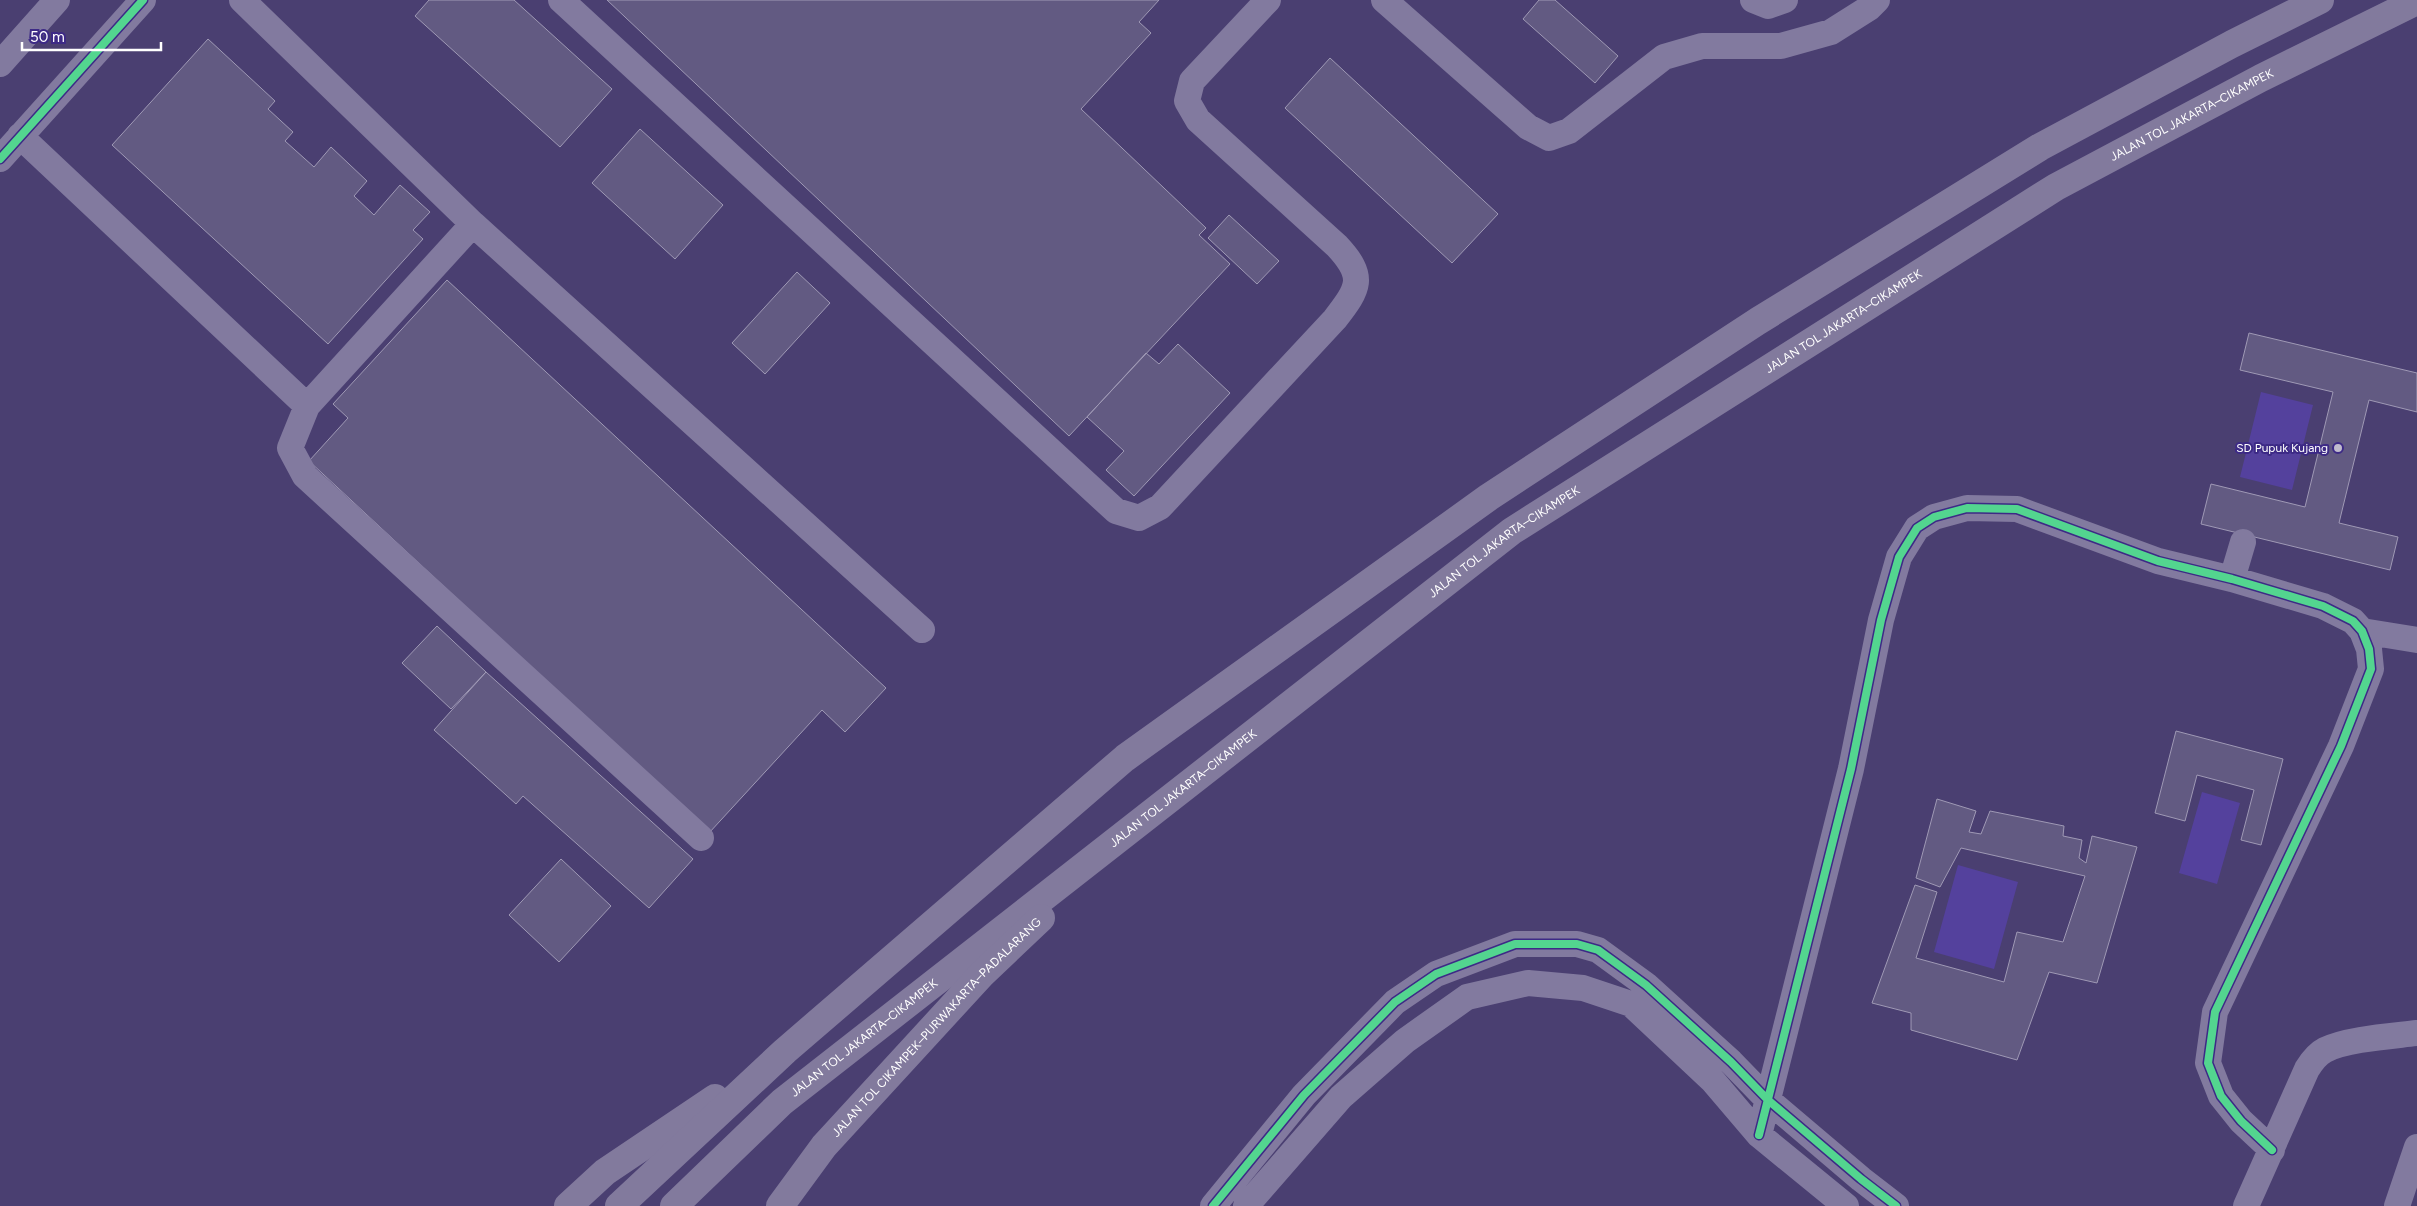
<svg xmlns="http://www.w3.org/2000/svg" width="2417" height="1206" font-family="Figtree,sans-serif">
<rect width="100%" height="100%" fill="#4a3f71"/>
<path fill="#54419d" d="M 2261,392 L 2313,405 L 2292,490 L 2240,477 Z
M 2202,792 L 2240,803 L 2217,884 L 2179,873 Z
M 1958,865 L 2018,882 L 1994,969 L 1934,952 Z"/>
<path fill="#625a82" stroke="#9f99b5" d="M 429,0 L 514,0 L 612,89 L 560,147 L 415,16 Z
M 607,0 L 1159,0 L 1139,22 L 1151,33 L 1081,109 L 1206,228 L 1199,235 L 1230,264 L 1069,436 Z
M 1539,0 L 1555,0 L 1618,56 L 1595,83 L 1523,19 Z
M 208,39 L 275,101 L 268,109 L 293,132 L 285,141 L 314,167 L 331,147 L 367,181 L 354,196 L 374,215 L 400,185 L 430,212 L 413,230 L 423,239 L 328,344 L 112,145 Z
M 1330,58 L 1498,214 L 1452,263 L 1285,108 Z
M 640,129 L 723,205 L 675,259 L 592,183 Z
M 1229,215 L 1279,261 L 1257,284 L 1208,238 Z
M 797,272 L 830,303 L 765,374 L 732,343 Z
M 447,280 L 886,688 L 845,732 L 822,710 L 709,833 L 309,461 L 348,418 L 333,404 Z
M 2249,333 L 2417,373 L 2417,412 L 2369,400 L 2339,523 L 2398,537 L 2390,570 L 2201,524 L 2211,484 L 2305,507 L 2333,392 L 2240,370 Z
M 1178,344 L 1230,393 L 1134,496 L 1106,470 L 1124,451 L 1087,417 L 1146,353 L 1159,364 Z
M 437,626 L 486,672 L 451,709 L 402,663 Z
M 486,672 L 693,859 L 649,908 L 523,796 L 516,804 L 434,730 Z
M 2176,731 L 2283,759 L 2261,845 L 2241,840 L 2254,790 L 2197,775 L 2185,821 L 2155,813 Z
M 1937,799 L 1976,811 L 1969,832 L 1981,834 L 1990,811 L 2064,826 L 2063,836 L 2082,840 L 2079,858 L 2086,863 L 2092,836 L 2137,847 L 2097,983 L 2049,972 L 2017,1060 L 1911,1030 L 1911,1013 L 1872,1003 L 1915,885 L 1937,892 L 1916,958 L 2004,982 L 2017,932 L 2063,942 L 2085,876 L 1961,848 L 1940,887 L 1916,878 Z
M 561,859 L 611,906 L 559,962 L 509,915 Z"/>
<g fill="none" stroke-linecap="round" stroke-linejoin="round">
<path stroke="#827a9f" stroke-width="26" d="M 242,0 L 473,224 L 922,630
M 561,0 L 1116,511 L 1139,518 L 1160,507 L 1335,319 C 1359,288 1366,277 1337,246 L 1198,120 L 1187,101 L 1192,81 L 1268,0
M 1384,0 L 1528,127 L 1549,138 L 1569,131 L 1664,57 L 1702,46 L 1781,46 L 1831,32 L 1869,8 L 1877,0
M 1753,0 L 1768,6 L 1785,0
M 0,64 L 57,0
M 20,136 L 307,406
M 0,159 L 143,0
M 473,224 L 307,406 L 290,448 L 305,476 L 701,838
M 2232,579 L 2243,542
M 2362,631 L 2417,640
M 1759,1135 L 1851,769 L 1881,620 L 1899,557 L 1917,528 L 1934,517 L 1967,508 L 2017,509 L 2158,561 L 2232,579 L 2323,606 L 2353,621 L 2362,631 L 2369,649 L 2371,669 L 2341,746 L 2215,1012 L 2208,1063 L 2221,1096 L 2241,1121 L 2272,1150
M 1213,1206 L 1304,1095 L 1395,1002 L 1436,974 L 1515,944 L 1577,944 L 1598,950 L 1646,985 L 1731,1062 L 1768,1100 L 1861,1179 L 1896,1206
M 1246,1206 L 1341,1097 L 1405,1041 L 1467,997 L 1528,983 L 1583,988 L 1631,1004 L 1713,1081 L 1759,1135 L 1846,1206
M 2246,1206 L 2307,1069 C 2312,1061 2317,1054 2325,1050 C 2346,1039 2393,1036 2417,1033
M 2397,1206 L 2417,1147"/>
<g stroke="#827a9d" stroke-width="28">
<path d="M 568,1206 L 605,1172 L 715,1098"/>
<path d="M 619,1206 L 785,1051 L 1125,758 L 1489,497 L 1758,321 L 2040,147 L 2232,44 L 2320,0"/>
<path id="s1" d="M 674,1206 L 782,1102 L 1512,531 L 2056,187 L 2261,78 L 2417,1"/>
<path id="s2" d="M 780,1206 L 824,1146 L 982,974 L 1041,918"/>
</g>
<defs>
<path id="cycleway" d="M 0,159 L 143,0
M 1759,1135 L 1851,769 L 1881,620 L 1899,557 L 1917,528 L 1934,517 L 1967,508 L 2017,509 L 2158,561 L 2232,579 L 2323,606 L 2353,621 L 2362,631 L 2369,649 L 2371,669 L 2341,746 L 2215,1012 L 2208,1063 L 2221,1096 L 2241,1121 L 2272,1150
M 1213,1206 L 1304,1095 L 1395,1002 L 1436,974 L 1515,944 L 1577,944 L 1598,950 L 1646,985 L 1731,1062 L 1768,1100 L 1861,1179 L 1896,1206"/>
</defs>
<use href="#cycleway" stroke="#3d2a86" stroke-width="11"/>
<use href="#cycleway" stroke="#53d58f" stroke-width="8"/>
</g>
<circle fill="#c0bccd" stroke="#3d2a86" stroke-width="2" cx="2338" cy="448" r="5"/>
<g text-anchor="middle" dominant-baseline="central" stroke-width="4" stroke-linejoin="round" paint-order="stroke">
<g font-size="12" fill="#fff" stroke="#3d2a86">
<text stroke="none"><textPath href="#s1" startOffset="1874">JALAN TOL JAKARTA–CIKAMPEK</textPath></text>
<text stroke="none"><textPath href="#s1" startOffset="1469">JALAN TOL JAKARTA–CIKAMPEK</textPath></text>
<text stroke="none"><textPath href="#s1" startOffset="1064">JALAN TOL JAKARTA–CIKAMPEK</textPath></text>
<text stroke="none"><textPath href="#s1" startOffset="659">JALAN TOL JAKARTA–CIKAMPEK</textPath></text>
<text stroke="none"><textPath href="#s2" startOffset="238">JALAN TOL CIKAMPEK–PURWAKARTA–PADALARANG</textPath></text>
<text stroke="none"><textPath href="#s1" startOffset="254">JALAN TOL JAKARTA–CIKAMPEK</textPath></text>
</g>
<g font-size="12" fill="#fff" stroke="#3d2a86" text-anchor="end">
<text x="2328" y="448">SD Pupuk Kujang</text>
</g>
</g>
<path d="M22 42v8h139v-8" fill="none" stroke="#ffffff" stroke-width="2.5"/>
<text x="30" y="42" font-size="15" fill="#ffffff" stroke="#3d2a86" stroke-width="4" paint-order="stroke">50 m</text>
</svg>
